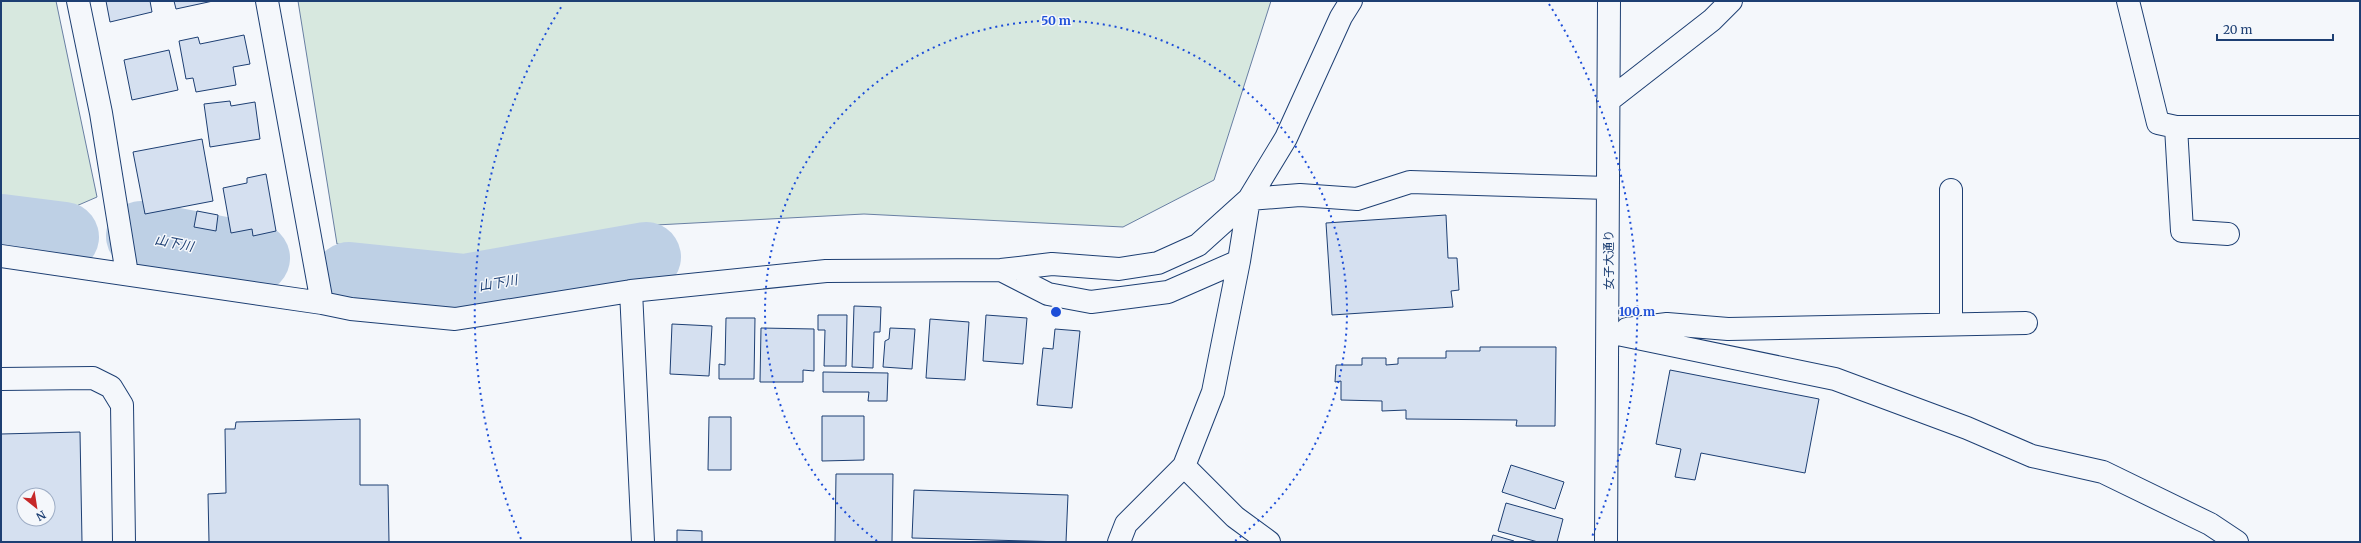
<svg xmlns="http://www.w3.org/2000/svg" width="2361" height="543" font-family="Merriweather,'Noto Sans JP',serif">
<rect width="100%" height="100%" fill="#f4f7fb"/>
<path fill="#d7e8df" stroke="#687fa3" d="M 1,1 L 56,1 L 97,197 L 51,217 L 1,208 Z
M 298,1 L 1271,1 L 1214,180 L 1123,227 L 864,214 L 656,225 L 475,263 L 337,244 Z"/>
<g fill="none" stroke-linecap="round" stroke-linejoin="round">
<path stroke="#bed0e5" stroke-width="70" d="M 1,229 L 64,237
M 141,236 L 255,258
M 349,277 L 465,289 L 646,257"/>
</g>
<path fill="#d5e0f0" stroke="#1d3f73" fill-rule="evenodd" d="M 106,1 L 150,1 L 152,12 L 110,22 Z
M 174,1 L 213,1 L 176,9 Z
M 244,35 L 250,64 L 233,67 L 236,85 L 196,92 L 193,78 L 186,79 L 179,41 L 198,37 L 200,44 Z
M 169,50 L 178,90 L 132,100 L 124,60 Z
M 230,101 L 231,106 L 255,102 L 260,139 L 210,147 L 204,104 Z
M 202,139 L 213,201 L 145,214 L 133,152 Z
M 266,174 L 276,231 L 253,236 L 252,229 L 231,233 L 223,188 L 247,183 L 247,178 Z
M 197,211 L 218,215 L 216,231 L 194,227 Z
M 1446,215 L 1448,258 L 1457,258 L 1459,290 L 1451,291 L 1453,307 L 1332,315 L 1326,223 Z
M 854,306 L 881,307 L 880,332 L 874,332 L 873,368 L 852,367 Z
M 818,315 L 847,315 L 846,366 L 824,366 L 825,330 L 818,330 Z
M 986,315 L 1027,318 L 1023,364 L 983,361 Z
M 726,318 L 755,318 L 754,379 L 719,379 L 719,364 L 725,365 Z
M 930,319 L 969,322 L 965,380 L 926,378 Z
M 672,324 L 712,326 L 709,376 L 670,374 Z
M 761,328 L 814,329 L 814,371 L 803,370 L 803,382 L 760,382 Z
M 890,328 L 915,329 L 912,369 L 883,367 L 885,341 L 889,339 Z
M 1055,329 L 1080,331 L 1072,408 L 1037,405 L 1043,348 L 1053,349 Z
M 1480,347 L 1556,347 L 1555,426 L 1516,426 L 1517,420 L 1406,419 L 1406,410 L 1382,411 L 1382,401 L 1341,400 L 1341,381 L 1335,382 L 1336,365 L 1362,365 L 1362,358 L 1386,358 L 1386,365 L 1398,364 L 1398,358 L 1446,358 L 1446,351 L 1480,351 Z
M 1670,370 L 1819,399 L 1805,473 L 1701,453 L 1695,480 L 1675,477 L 1681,449 L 1656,444 Z
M 823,372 L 888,373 L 887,401 L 868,401 L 869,392 L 823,392 Z
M 822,416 L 864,416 L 864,460 L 822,461 Z
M 709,417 L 731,417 L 731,470 L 708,470 Z
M 360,419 L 360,485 L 388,485 L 389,542 L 209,542 L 208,494 L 226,493 L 225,429 L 235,429 L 236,422 Z
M 80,432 L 82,542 L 1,542 L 1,434 ZM 24,495 L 48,495 L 48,519 L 24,519 Z
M 1511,465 L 1564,482 L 1555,509 L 1502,492 Z
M 836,474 L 893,474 L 892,542 L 835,542 Z
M 914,490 L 1068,495 L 1066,542 L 912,538 Z
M 1506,503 L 1563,519 L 1557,542 L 1538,542 L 1498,531 Z
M 677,530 L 702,531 L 702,542 L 677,542 Z
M 1493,535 L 1514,541 L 1514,542 L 1491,542 Z"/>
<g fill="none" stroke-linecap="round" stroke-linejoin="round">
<defs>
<path id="minor" d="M 78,1 L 101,113 L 127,274
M 267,1 L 322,303
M 2128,1 L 2158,123 L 2176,127 L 2360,127
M 1608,101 L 1712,20 L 1731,1
M 2176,127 L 2182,231 L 2228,234
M 1951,190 L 1951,324
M 1,256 L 322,303 L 351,309 L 455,319 L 631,291 L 826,271 L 1001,270 L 1052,264 L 1119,269 L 1158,263 L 1198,245 L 1249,199 L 1300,195 L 1357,199 L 1410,182 L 1608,188
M 1001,270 L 1048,294 L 1091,302 L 1168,292 L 1239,261
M 631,291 L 643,542
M 1627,329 L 1667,324 L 1728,329 L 2026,323
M 1608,332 L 1835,379 L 1967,428 L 2032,456 L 2103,472 L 2210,524 L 2237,542
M 1,379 L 93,378 L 111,387 L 122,405 L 124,542
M 1184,466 L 1235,517 L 1269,542
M 1119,542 L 1126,524 L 1184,466 L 1213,392 L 1239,261 L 1249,199 L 1286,138 L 1341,17 L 1351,1
M 1606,542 L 1609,1"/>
</defs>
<use href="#minor" stroke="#1d3f73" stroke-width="24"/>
<use href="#minor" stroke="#f4f7fb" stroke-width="22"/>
</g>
<g fill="none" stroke="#1d4ed8" stroke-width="2" stroke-dasharray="2 4">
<path d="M877 541A291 291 0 1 1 1235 541"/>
<path d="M521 539A581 581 0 0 1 563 4M1549 4A581 581 0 0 1 1591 539"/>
</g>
<g text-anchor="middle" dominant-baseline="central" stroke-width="3" stroke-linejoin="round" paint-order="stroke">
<g font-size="12" fill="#1d3f73" stroke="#f4f7fb">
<text transform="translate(1608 260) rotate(-90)">女子大通り</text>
</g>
<g font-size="13" font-style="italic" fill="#1d3f73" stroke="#f4f7fb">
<text transform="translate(174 243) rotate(11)">山下川</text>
<text transform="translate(498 283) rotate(-10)">山下川</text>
</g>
</g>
<circle cx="1056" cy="312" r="6" fill="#1d4ed8" stroke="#f4f7fb" stroke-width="2"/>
<g font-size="12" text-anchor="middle" font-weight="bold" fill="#1d4ed8" stroke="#f4f7fb" stroke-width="3" stroke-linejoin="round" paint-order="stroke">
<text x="1056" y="25">50 m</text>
<text x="1637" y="316">100 m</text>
</g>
<rect width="2361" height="543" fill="none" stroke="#1d3f73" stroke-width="4"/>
<g transform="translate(36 507) rotate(150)"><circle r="19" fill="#f4f7fb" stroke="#9eadc5"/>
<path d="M0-3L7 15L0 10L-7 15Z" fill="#c62828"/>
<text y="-6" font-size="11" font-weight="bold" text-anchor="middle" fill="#1d3f73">N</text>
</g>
<path d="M2217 34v6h116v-6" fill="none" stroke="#1d3f73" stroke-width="2"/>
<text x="2223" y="34" font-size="12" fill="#1d3f73" stroke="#f4f7fb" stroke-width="3" paint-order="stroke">20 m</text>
</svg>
